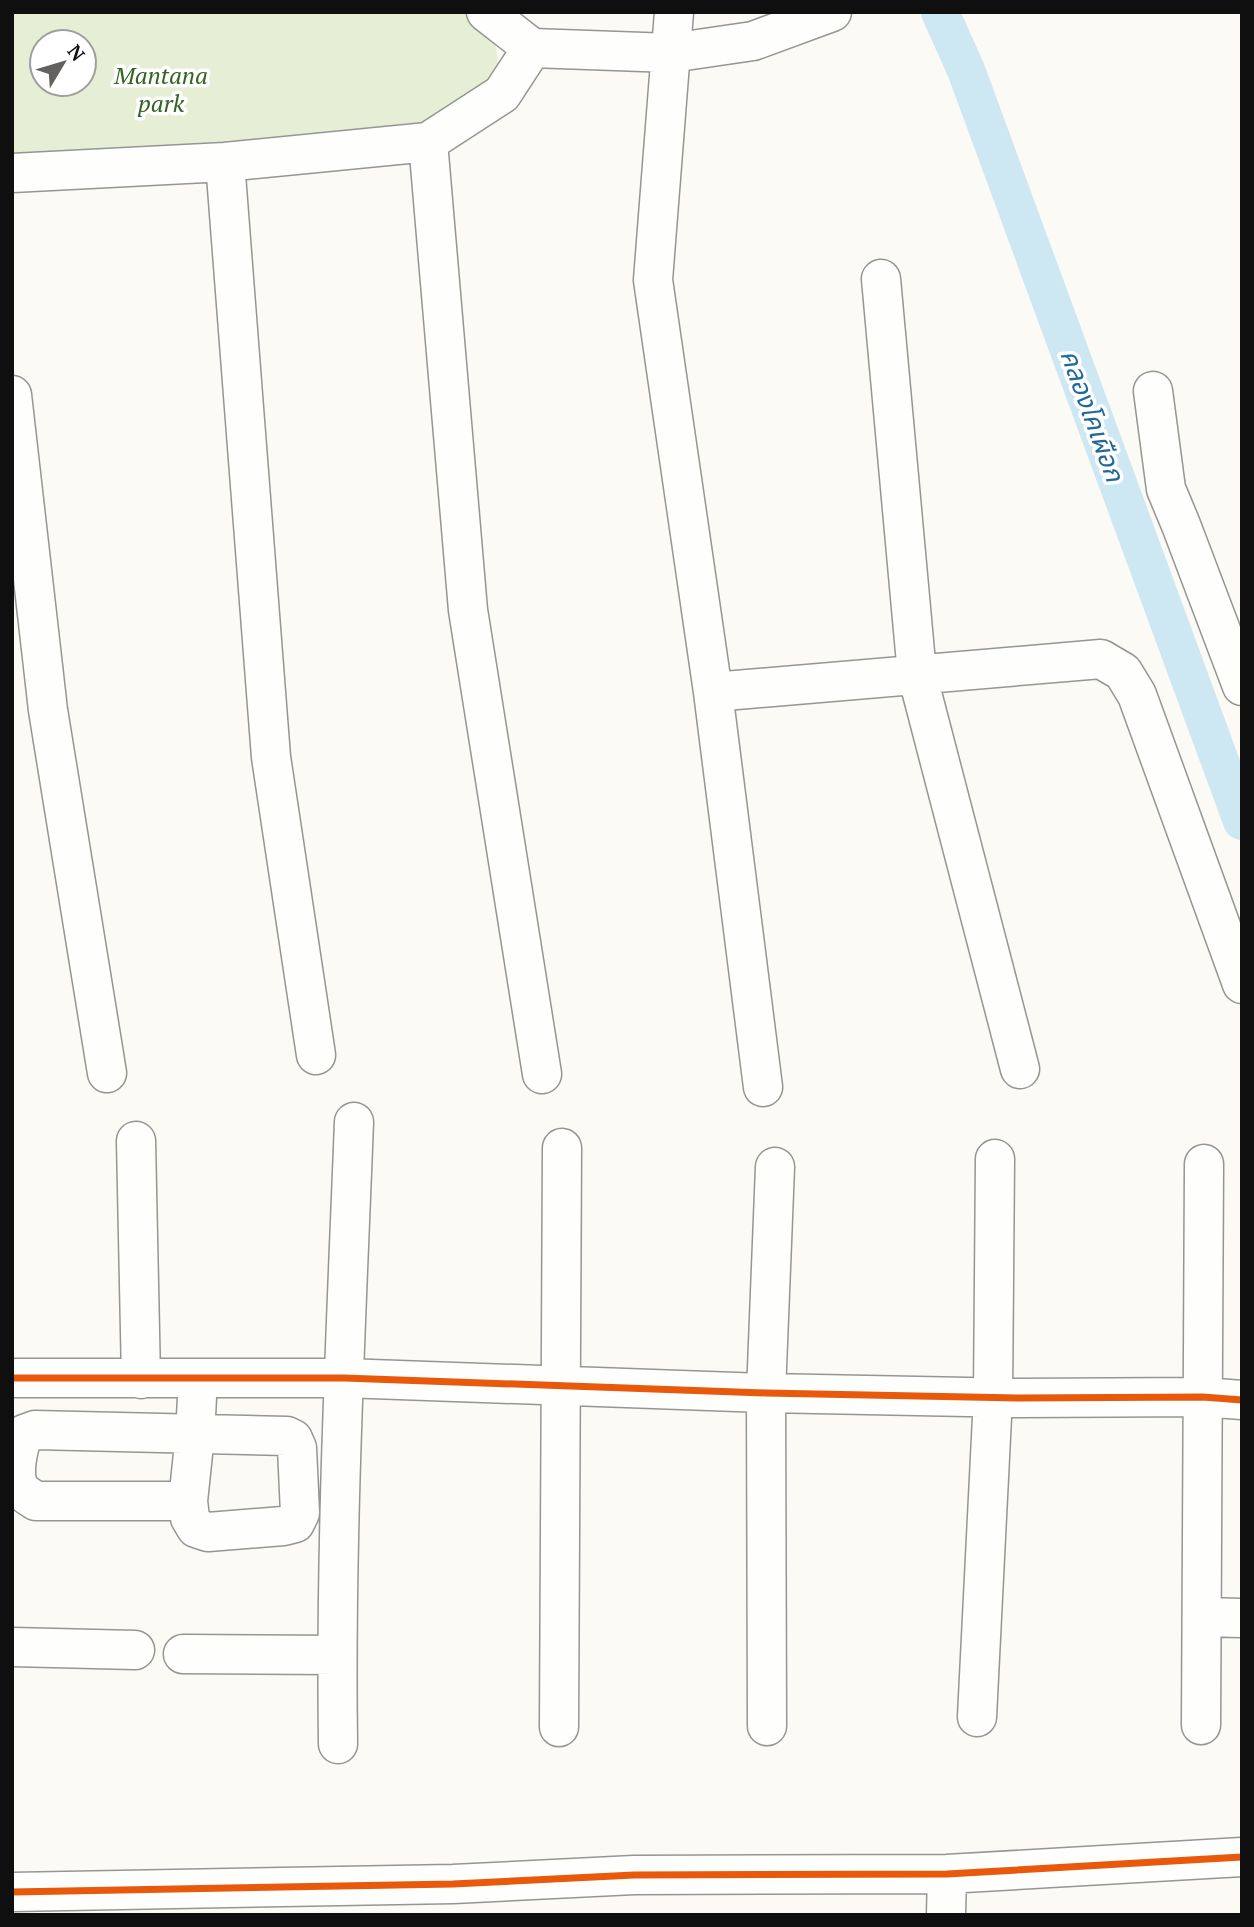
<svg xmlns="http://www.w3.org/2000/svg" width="1254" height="1927" font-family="'PT Serif','Noto Sans Thai',serif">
<rect width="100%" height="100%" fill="#fbfaf4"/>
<path fill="#e6efd6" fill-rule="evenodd" d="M 12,12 L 486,12 L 492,16 L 502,94 L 428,142 L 12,173 ZM 42,42 L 84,42 L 84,84 L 42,84 Z"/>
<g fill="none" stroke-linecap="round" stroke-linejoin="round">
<path stroke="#cde7f3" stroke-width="38" d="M 940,12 L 966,70 L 1242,821"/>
<defs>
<path id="street" d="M 486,12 L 532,48 L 671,53 L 753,41 L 832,12
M 674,12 L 653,280 L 713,692 L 763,1087
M 428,142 L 468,610 L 542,1074
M 225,162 L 271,757 L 316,1055
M 12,173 L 225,162 L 428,142 L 502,94 L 532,48
M 881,279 L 917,674 L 1020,1069
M 1153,391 L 1166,489 L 1181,525 L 1242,686
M 12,395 L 48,710 L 107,1073
M 713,692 L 1101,659 L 1123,672 L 1137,695 L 1242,984
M 136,1141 L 141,1379
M 12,1378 L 344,1378 L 766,1393 L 1019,1398 L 1203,1397 L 1242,1400
M 188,1501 L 36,1501 C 32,1498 24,1494 21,1490 C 11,1478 18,1447 24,1434 L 35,1430 L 287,1436 L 293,1439 L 297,1448 L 300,1513 L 295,1523 L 283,1526 L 208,1532 L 196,1528 L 190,1518 L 188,1501 L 195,1435 L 198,1378
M 1202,1617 L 1242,1618
M 12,1647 L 135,1650
M 183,1654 L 337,1655
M 977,1717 L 993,1397 L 995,1159
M 1201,1725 L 1204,1164
M 767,1726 L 766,1393 L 775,1167
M 559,1727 L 562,1148
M 338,1744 C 335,1537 346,1329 354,1122
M 12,1892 L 453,1884 L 634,1875 L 947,1874 L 1242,1857
M 946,1915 L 947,1874"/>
</defs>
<use href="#street" stroke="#959592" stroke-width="41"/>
<use href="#street" stroke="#fefefd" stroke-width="38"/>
<defs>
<path id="cycleway" d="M 12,1378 L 344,1378 L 766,1393 L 1019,1398 L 1203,1397 L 1242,1400
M 12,1892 L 453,1884 L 634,1875 L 947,1874 L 1242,1857"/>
</defs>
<use href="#cycleway" stroke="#fff" stroke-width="11"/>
<use href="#cycleway" stroke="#e8590c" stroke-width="7"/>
</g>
<g text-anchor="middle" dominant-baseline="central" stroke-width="7" stroke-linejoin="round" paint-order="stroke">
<g font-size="24" font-style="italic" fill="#336223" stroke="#fff">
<text x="161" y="75">Mantana<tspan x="161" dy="28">park</tspan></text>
</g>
<g font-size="26" font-style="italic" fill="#206998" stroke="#fff">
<text transform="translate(1093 415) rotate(70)">คลองโคเผือก</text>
</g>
</g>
<rect width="1254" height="1927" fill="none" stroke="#0f0f0f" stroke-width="28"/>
<g transform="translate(63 63) rotate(52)"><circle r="33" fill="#ffffff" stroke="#9f9f9f" stroke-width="2"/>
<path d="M0-5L12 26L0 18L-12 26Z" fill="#62615f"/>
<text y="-10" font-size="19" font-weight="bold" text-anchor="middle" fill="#0f0f0f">N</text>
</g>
</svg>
